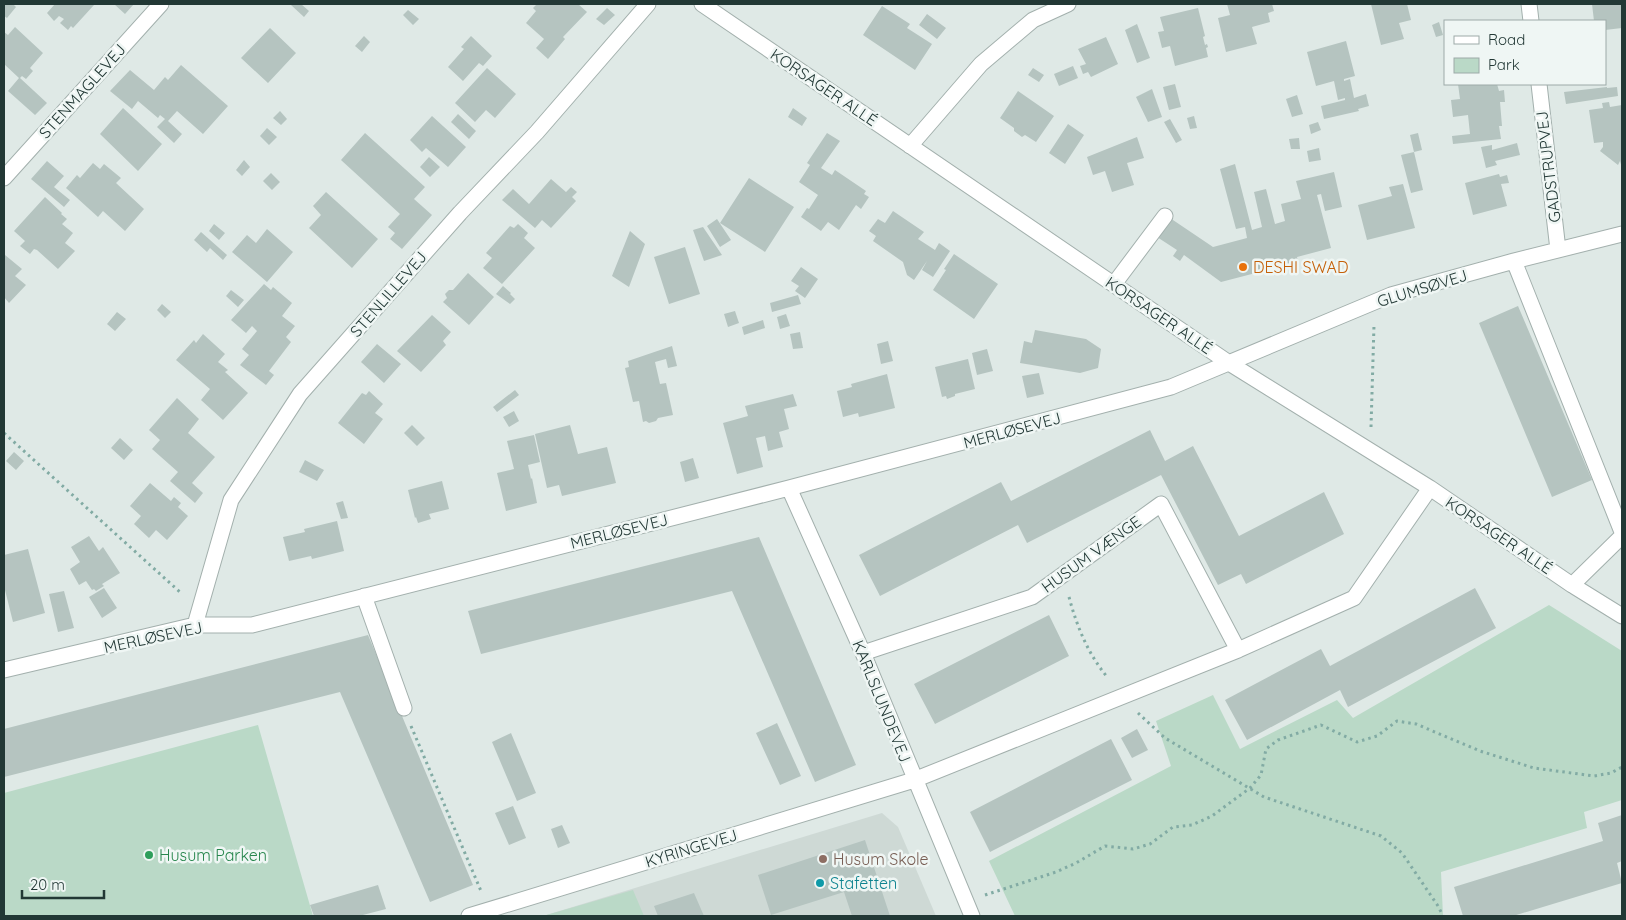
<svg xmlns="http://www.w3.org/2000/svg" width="1626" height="920" font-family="Quicksand,sans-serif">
<rect width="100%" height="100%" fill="#dfe9e6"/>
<path fill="#ced9d5" d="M 882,813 L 898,827 L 936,916 L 543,916 Z"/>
<path fill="#bad9c7" d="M 1549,605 L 1622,651 L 1622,800 L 1584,812 L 1587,828 L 1441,872 L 1443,916 L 1015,916 L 989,861 L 1171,766 L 1156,721 L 1213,695 L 1240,749 L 1337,700 L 1353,718 Z
M 258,725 L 313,916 L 4,916 L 4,793 Z
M 633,890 L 644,916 L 543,916 Z"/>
<path fill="#b5c4c0" d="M 4,4 L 13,4 L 16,7 L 7,18 L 4,16 Z
M 55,4 L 93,4 L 94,5 L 73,28 L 71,26 L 68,30 L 60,23 L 64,19 L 59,16 L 54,21 L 47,13 Z
M 114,4 L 134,4 L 125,14 Z
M 292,4 L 301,4 L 309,11 L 304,17 L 291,5 Z
M 537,4 L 578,4 L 587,12 L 563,37 L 565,39 L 548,59 L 536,48 L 544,39 L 526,23 L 536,11 L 533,8 Z
M 1227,4 L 1272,4 L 1274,11 L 1268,13 L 1270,22 L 1252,27 L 1257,44 L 1226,52 L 1218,18 L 1230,15 Z
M 1371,4 L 1407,4 L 1411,20 L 1399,23 L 1404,39 L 1381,45 Z
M 1592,4 L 1622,4 L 1622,28 L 1605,30 L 1605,21 L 1594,21 Z
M 882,6 L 910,24 L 907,28 L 932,44 L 915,70 L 863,35 Z
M 607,8 L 615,15 L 604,25 L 596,19 Z
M 1198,8 L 1205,36 L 1203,37 L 1205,45 L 1207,44 L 1208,47 L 1206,48 L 1208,57 L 1175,66 L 1170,46 L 1162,48 L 1158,32 L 1164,31 L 1160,17 Z
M 408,10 L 419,19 L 413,25 L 403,15 Z
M 927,14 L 946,28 L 937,39 L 919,25 Z
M 1439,22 L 1443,35 L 1436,37 L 1432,25 Z
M 1137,24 L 1150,58 L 1137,63 L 1125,30 Z
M 15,27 L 43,53 L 30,68 L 33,71 L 26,79 L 22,76 L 20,78 L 47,103 L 35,115 L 8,91 L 19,78 L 4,64 L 4,32 L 8,35 Z
M 270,28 L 296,53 L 268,83 L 241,58 Z
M 364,36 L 370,42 L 362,52 L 355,46 Z
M 471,36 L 492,56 L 483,66 L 479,63 L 463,81 L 448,67 L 464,49 L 461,47 Z
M 1106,37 L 1118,64 L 1091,77 L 1088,72 L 1083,74 L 1080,66 L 1086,64 L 1078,49 Z
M 1346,41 L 1355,76 L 1344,79 L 1344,81 L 1350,79 L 1354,98 L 1366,94 L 1369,106 L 1358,109 L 1359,111 L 1324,119 L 1321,106 L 1345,100 L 1345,98 L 1338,100 L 1334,81 L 1316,86 L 1307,52 Z
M 181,65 L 228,106 L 203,134 L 177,111 L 168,121 L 182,134 L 174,143 L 157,127 L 165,119 L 160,115 L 158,118 L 138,101 L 132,109 L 110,91 L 130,70 L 154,90 L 165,77 L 168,80 Z
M 1073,66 L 1078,78 L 1059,86 L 1054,74 Z
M 487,68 L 516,94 L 495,118 L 486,110 L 475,122 L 455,103 Z
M 1033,68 L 1044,75 L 1039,82 L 1028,75 Z
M 1175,84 L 1181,107 L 1169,110 L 1163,87 Z
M 1458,84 L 1497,84 L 1499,91 L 1504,90 L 1505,102 L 1500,102 L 1502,126 L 1499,126 L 1501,139 L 1453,144 L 1452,136 L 1470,134 L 1468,115 L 1453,117 L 1451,100 L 1460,99 Z
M 1607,87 L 1607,88 L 1617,87 L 1618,96 L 1566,104 L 1564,92 Z
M 1152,89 L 1162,117 L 1148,122 L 1136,97 Z
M 1018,91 L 1054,116 L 1036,142 L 1025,135 L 1022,137 L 1014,131 L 1014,128 L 1000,118 Z
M 1297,95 L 1303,114 L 1292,117 L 1286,99 Z
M 1609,102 L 1610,107 L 1622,105 L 1622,168 L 1620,161 L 1618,165 L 1600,151 L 1603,147 L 1603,142 L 1594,143 L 1589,110 L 1603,108 L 1602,103 Z
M 123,108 L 162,144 L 138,171 L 100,134 Z
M 793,108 L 807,118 L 802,126 L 788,117 Z
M 280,111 L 287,119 L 281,125 L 273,118 Z
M 458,114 L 476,131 L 469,139 L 451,122 Z
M 432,116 L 466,147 L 448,167 L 426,148 L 422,152 L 410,140 Z
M 1194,116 L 1197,128 L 1190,129 L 1187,118 Z
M 1170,119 L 1182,140 L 1176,143 L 1164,122 Z
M 1318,122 L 1321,130 L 1311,134 L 1309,125 Z
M 1068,124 L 1084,135 L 1065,164 L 1049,153 Z
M 267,128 L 277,137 L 269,145 L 260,136 Z
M 365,133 L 425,187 L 414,199 L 432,215 L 402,249 L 390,239 L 395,233 L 388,227 L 400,214 L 341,160 Z
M 827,133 L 840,141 L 821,168 L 832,175 L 835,170 L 866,191 L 864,194 L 869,197 L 861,209 L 856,205 L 839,230 L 828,222 L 821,231 L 801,217 L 807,208 L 809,209 L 818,195 L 799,182 L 810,165 L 807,163 Z
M 1418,133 L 1422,150 L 1414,152 L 1423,190 L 1411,193 L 1401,155 L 1414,152 L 1410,135 Z
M 1137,137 L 1144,158 L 1127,163 L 1134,185 L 1112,192 L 1105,171 L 1093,175 L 1087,157 Z
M 1299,138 L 1300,149 L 1291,149 L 1289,139 Z
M 1517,143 L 1520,155 L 1495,161 L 1497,165 L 1486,168 L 1481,147 L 1492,145 L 1492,150 Z
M 1319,148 L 1321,160 L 1309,162 L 1307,151 Z
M 429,157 L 440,167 L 430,177 L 420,167 Z
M 244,160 L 250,167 L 242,176 L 236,170 Z
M 47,161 L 64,176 L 54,187 L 70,200 L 64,207 L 31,179 Z
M 93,163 L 100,169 L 104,164 L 121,178 L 116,183 L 144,209 L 125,231 L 103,211 L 98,217 L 66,188 L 77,175 L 80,178 Z
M 1235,164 L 1252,230 L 1262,227 L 1254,192 L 1266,189 L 1275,224 L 1285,221 L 1281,204 L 1301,199 L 1296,181 L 1334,172 L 1342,207 L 1325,211 L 1321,194 L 1317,195 L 1331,248 L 1297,257 L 1298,262 L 1221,282 L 1184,255 L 1180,261 L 1173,256 L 1177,250 L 1157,237 L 1170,218 L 1213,247 L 1247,238 L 1245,227 L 1236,229 L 1220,169 Z
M 271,173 L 280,182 L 272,190 L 263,181 Z
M 1499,174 L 1500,177 L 1507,175 L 1509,183 L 1501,184 L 1507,206 L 1473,215 L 1465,183 Z
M 749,178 L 794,207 L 765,252 L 720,223 Z
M 551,179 L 566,192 L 571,187 L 577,192 L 572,197 L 576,201 L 551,228 L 542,220 L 535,228 L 502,200 L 513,189 L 529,204 Z
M 1403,184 L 1415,228 L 1367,240 L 1358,205 L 1392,196 L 1389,187 Z
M 326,192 L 378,239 L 352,268 L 309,228 L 321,215 L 313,206 Z
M 45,197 L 62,213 L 61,214 L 67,219 L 62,224 L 73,233 L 65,243 L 75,251 L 58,269 L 37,250 L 34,249 L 30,254 L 20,246 L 25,241 L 14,231 Z
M 893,211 L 924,232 L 918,239 L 935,250 L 939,243 L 950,251 L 933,277 L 922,270 L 927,261 L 914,280 L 907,275 L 903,262 L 873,241 L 876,236 L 869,231 L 878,219 L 885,223 Z
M 717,219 L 731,240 L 720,247 L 707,226 Z
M 214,224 L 225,233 L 219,240 L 209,231 Z
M 518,224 L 528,233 L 524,238 L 535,248 L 502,284 L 483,268 L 492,258 L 486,253 L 510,226 L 514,228 Z
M 703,227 L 722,255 L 704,261 L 693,230 Z
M 267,229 L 293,252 L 267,282 L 232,252 L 247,235 L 256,243 Z
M 630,231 L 645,244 L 629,287 L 612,276 Z
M 201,232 L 227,255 L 223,260 L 210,248 L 207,252 L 194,240 Z
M 685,247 L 700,294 L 669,304 L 654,257 Z
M 954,254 L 998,284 L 974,319 L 933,290 L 946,270 L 944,269 Z
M 5,255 L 22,269 L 15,276 L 26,285 L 9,303 L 4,297 L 4,257 Z
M 801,267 L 818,279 L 805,298 L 795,291 L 799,286 L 791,281 Z
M 468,273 L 494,297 L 469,325 L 443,302 L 447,298 L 445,294 L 449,290 L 453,290 Z
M 264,284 L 271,290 L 273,287 L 292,303 L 282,316 L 295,326 L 286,337 L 291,342 L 269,371 L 274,375 L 266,385 L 240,365 L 249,355 L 242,349 L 257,331 L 252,326 L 246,333 L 231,320 Z
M 503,286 L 511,293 L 510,294 L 515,299 L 510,304 L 496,294 Z
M 231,290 L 244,300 L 238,307 L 226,296 Z
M 798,295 L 801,304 L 772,312 L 770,303 Z
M 162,304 L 171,312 L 165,318 L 157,310 Z
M 1518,306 L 1592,480 L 1552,497 L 1479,323 Z
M 735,311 L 739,323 L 728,327 L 724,314 Z
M 117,312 L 126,319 L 115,331 L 107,324 Z
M 786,314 L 790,326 L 780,329 L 777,317 Z
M 432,315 L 451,332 L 443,341 L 446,345 L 421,372 L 397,351 Z
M 763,320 L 765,328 L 744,335 L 742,327 Z
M 1035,330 L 1086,339 L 1101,349 L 1098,368 L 1080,373 L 1020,363 L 1024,341 L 1032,343 Z
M 800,332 L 803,348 L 793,349 L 790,334 Z
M 203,334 L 225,354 L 218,362 L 228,370 L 225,372 L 248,393 L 223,420 L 201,400 L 210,389 L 176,360 L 194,340 L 196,343 Z
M 888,341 L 893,361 L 881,364 L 877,344 Z
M 377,344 L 401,364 L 384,383 L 361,362 Z
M 672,346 L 677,366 L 668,368 L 666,359 L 655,362 L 660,384 L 666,383 L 673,415 L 658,418 L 656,421 L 649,423 L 646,421 L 643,422 L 639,401 L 633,402 L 625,368 L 629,367 L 628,361 Z
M 987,349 L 993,371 L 977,375 L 972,353 Z
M 968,359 L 975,389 L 955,394 L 955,396 L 947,399 L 946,396 L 942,397 L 935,367 Z
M 1039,373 L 1044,394 L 1027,398 L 1022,376 Z
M 887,374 L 895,408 L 859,417 L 858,413 L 843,417 L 837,391 L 852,387 L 851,384 Z
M 515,390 L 519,395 L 497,412 L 493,407 Z
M 369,391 L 383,404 L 375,413 L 383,419 L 364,444 L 338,423 L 362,393 L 366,395 Z
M 793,394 L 797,406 L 784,409 L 789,429 L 779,432 L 783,447 L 768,451 L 765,436 L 756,438 L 763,467 L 737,474 L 723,423 L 748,416 L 745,406 Z
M 177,398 L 199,419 L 188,433 L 215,457 L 192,483 L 203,493 L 195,503 L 170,481 L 178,472 L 152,449 L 160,440 L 149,430 Z
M 514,411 L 519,421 L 509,427 L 503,417 Z
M 412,425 L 425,438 L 417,446 L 404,433 Z
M 570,425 L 578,454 L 607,447 L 616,483 L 562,496 L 559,485 L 547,488 L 535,434 Z
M 1150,430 L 1165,461 L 1193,446 L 1239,536 L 1324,492 L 1344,534 L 1246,584 L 1241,574 L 1218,585 L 1161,475 L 1027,543 L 1018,525 L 880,596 L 859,555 L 1001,482 L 1011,501 Z
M 534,435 L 540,462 L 528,465 L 531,479 L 532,478 L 537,503 L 506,511 L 497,473 L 514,469 L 507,441 Z
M 120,438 L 133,450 L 124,460 L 111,448 Z
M 14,452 L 24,461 L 16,470 L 6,461 Z
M 693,458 L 699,478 L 685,482 L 680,462 Z
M 305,460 L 324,470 L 317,481 L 299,472 Z
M 442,481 L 449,509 L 429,514 L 431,519 L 418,523 L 416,517 L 415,518 L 408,490 Z
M 150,483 L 171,501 L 174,497 L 181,503 L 178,507 L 188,516 L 167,540 L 156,530 L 149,538 L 134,524 L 141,516 L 130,506 Z
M 343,501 L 348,518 L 341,519 L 336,503 Z
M 337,521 L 344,551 L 312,559 L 311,556 L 289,561 L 283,537 L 305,532 L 304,529 Z
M 89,536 L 99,551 L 103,547 L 120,573 L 102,584 L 104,586 L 96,591 L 94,589 L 92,590 L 86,581 L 79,585 L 70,569 L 80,562 L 71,547 Z
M 759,537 L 856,765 L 815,782 L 732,591 L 481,654 L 468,611 Z
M 28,549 L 45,613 L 13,622 L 4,586 L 4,555 Z
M 104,588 L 117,608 L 102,618 L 89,597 Z
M 1475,588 L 1496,628 L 1348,707 L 1340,690 L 1247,740 L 1225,700 L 1321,649 L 1330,666 Z
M 64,591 L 74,628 L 58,632 L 49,594 Z
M 1049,615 L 1069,656 L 935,724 L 914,684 Z
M 368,635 L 473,885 L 430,902 L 340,692 L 4,777 L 4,729 Z
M 777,723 L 801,776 L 780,785 L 756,733 Z
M 1137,729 L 1148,750 L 1132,758 L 1121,738 Z
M 511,733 L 536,793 L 517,801 L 492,742 Z
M 1111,739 L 1132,780 L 990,852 L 970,812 Z
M 513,806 L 526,838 L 509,845 L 495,813 Z
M 1622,815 L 1622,861 L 1617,863 L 1622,883 L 1513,916 L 1463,916 L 1454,887 L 1603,841 L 1598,823 Z
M 562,825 L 570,843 L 558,848 L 551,829 Z
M 865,840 L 890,916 L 852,916 L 844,892 L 771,915 L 758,875 Z
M 378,885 L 386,909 L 359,916 L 314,916 L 310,905 Z
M 694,893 L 704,916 L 658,916 L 654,906 Z"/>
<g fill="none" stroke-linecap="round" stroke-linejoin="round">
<defs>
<path id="minor" d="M 702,4 L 1229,363 L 1430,488 L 1572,585 L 1622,616
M 1529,4 L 1531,21
M 1539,84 L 1558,250
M 910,146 L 981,64 L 1033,20 L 1068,4
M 4,178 L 161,4
M 1514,261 L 1622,532
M 1114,284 L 1165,216
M 789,488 L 863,653 L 972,916
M 1572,585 L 1622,536
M 364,596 L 404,708
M 195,625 L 231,500 L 300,394 L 460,213 L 537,132 L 648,4
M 863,653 L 1032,597 L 1161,504 L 1238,650
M 4,670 L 195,625 L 252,625 L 789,488 L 1171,387 L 1391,295 L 1514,261 L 1622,234
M 469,916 L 914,780 L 1238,650 L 1354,598 L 1430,488"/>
</defs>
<use href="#minor" stroke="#a3b0ad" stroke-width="17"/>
<path stroke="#82aba4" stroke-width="3" stroke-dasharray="2.5 4" stroke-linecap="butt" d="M 1371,427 L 1374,325
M 4,433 L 181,593
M 1069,597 C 1077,627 1088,654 1108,678
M 1138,713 L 1165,738 L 1264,797 L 1381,836 L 1402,853 L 1438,906 L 1443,916
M 411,726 L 481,891
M 985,895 L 1056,872 L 1076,863 L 1105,846 L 1133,849 L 1150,844 L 1173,827 L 1192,825 L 1212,816 L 1250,788 L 1261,775 L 1266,749 L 1278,740 L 1321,725 L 1357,742 L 1377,736 L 1397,721 L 1416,724 L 1480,751 L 1534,768 L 1594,776 L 1611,773 L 1622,767"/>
<use href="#minor" stroke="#fff" stroke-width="15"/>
</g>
<circle fill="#e8710a" stroke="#eff6f4" stroke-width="2" cx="1243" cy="267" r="5"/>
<circle fill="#2e9e5b" stroke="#eff6f4" stroke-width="2" cx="149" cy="855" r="5"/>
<circle fill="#8d6e63" stroke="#eff6f4" stroke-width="2" cx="823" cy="859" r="5"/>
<circle fill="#0f9aa8" stroke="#eff6f4" stroke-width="2" cx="820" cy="883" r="5"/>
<g text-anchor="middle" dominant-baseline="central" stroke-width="5" stroke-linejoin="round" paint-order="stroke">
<g font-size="16" fill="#223835" stroke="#eff6f4">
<text transform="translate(824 87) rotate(34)">KORSAGER ALLÉ</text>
<text transform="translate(82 91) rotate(-48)">STENMAGLEVEJ</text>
<text transform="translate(1548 167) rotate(-97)">GADSTRUPVEJ</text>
<text transform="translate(1422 288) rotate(-17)">GLUMSØVEJ</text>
<text transform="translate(388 294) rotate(-49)">STENLILLEVEJ</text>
<text transform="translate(1159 315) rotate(34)">KORSAGER ALLÉ</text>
<text transform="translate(1012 430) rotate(-15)">MERLØSEVEJ</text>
<text transform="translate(619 531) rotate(-14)">MERLØSEVEJ</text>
<text transform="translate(1499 535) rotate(34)">KORSAGER ALLÉ</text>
<text transform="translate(1091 554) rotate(-36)">HUSUM VÆNGE</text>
<text transform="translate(153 637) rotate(-12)">MERLØSEVEJ</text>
<text transform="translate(882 701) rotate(68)">KARLSLUNDEVEJ</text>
<text transform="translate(691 848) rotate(-17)">KYRINGEVEJ</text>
</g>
<g font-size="16" fill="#c56008" stroke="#eff6f4" text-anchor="start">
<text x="1253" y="267">DESHI SWAD</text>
</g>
<g font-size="16" fill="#27864d" stroke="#eff6f4" text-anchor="start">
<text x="159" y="855">Husum Parken</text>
</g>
<g font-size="16" fill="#785e54" stroke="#eff6f4" text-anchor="start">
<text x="833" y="859">Husum Skole</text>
</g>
<g font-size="16" fill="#0d838f" stroke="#eff6f4" text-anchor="start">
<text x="830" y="883">Stafetten</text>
</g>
</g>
<rect width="1626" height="920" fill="none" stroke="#223835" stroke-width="10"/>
<rect x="1444" y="20" width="162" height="65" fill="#eff6f4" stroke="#9daaa8"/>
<rect x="1454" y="36" width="25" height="8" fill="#ffffff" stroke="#9daaa8"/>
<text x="1488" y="45" font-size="15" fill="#223835">Road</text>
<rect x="1454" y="58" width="25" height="15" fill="#bad9c7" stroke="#9daaa8"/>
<text x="1488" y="70" font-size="15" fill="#223835">Park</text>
<path d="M22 890v8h82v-8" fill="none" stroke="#223835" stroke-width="2.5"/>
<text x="30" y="890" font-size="15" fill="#223835" stroke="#eff6f4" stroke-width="4" paint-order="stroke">20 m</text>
</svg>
